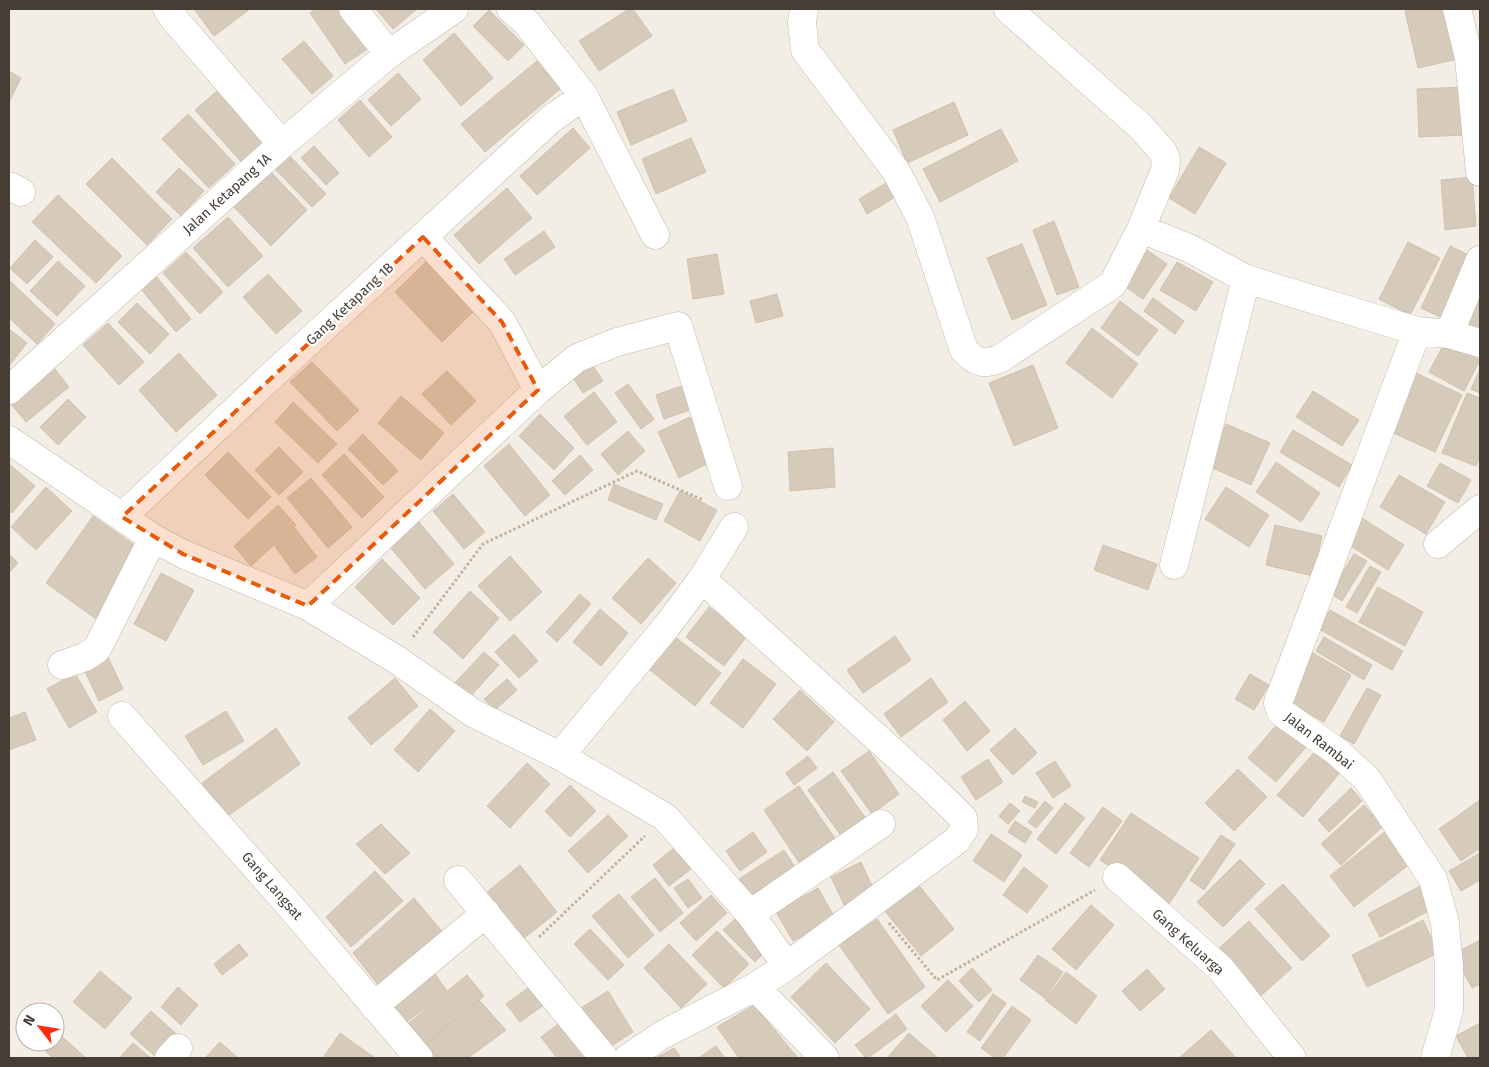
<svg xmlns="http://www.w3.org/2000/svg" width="1489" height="1067" font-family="'Fira Sans',sans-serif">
<rect width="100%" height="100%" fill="#f3eee5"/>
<path fill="#d6caba" stroke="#d1c1ac" d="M 194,9 L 250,9 L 214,36 Z
M 317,9 L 343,9 L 369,48 L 345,64 L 310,13 Z
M 376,9 L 417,9 L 393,29 Z
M 629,9 L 633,9 L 652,36 L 599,71 L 579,41 Z
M 1414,9 L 1447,9 L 1458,59 L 1418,68 L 1405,11 Z
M 489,10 L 524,45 L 508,61 L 473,26 Z
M 454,33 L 493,78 L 461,106 L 423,60 Z
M 304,41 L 333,76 L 312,94 L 282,59 Z
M 537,61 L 560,89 L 485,152 L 461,124 Z
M 9,71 L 21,78 L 9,102 Z
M 398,73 L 421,99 L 391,126 L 368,100 Z
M 224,85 L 271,139 L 243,164 L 195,110 Z
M 1465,87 L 1466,135 L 1419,137 L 1417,89 Z
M 673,89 L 687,121 L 631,145 L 617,112 Z
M 360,100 L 392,137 L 369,157 L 338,120 Z
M 954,102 L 968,135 L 907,163 L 893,130 Z
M 188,114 L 235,164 L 209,188 L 162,139 Z
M 573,128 L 590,148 L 537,195 L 520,176 Z
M 1001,129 L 1018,161 L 940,202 L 923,169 Z
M 691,138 L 706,172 L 656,194 L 642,159 Z
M 314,146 L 339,173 L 326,185 L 301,158 Z
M 1199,147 L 1226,163 L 1195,214 L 1169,198 Z
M 286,152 L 326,194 L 312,207 L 272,166 Z
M 112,158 L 172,219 L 147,245 L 86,184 Z
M 179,168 L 204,191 L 181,216 L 156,192 Z
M 270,171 L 307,210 L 271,246 L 233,206 Z
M 1472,177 L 1476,226 L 1445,230 L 1441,180 Z
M 888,182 L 897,196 L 867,214 L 859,199 Z
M 507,188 L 532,218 L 479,264 L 454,235 Z
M 58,195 L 122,256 L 96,283 L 32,222 Z
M 228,217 L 263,256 L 228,287 L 193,248 Z
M 1054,221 L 1079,287 L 1057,295 L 1033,230 Z
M 544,231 L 555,247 L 515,275 L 504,259 Z
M 35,240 L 53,257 L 27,284 L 10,268 Z
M 1408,242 L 1440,258 L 1410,315 L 1379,299 Z
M 1022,244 L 1047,305 L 1012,320 L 987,258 Z
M 1450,246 L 1477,259 L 1447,320 L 1421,308 Z
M 1147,250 L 1167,264 L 1143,299 L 1123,285 Z
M 186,252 L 223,292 L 200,314 L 163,273 Z
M 717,254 L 724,294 L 693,299 L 687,259 Z
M 430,258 L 477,308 L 442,342 L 395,292 Z
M 58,261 L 85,286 L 57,316 L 30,291 Z
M 1177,262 L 1213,282 L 1196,311 L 1160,290 Z
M 268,274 L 302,311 L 276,334 L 243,297 Z
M 156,276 L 191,319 L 176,332 L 141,289 Z
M 9,280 L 55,324 L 37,344 L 9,318 Z
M 1480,286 L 1480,336 L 1460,326 Z
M 777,294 L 783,316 L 756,323 L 750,301 Z
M 1153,298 L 1184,321 L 1175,334 L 1144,311 Z
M 1120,301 L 1158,330 L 1138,356 L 1101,328 Z
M 137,303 L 169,334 L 150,354 L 118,322 Z
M 108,323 L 144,362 L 119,385 L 83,345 Z
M 1092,328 L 1138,364 L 1112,398 L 1066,363 Z
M 9,329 L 27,343 L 9,366 Z
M 1445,342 L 1480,360 L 1464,391 L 1429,372 Z
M 179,353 L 217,395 L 176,432 L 139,390 Z
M 312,362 L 359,410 L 337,431 L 290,382 Z
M 592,364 L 603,381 L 583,393 L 572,376 Z
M 1033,365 L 1058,428 L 1014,446 L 989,383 Z
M 54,368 L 69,387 L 26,422 L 11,404 Z
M 1480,369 L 1480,393 L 1471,389 Z
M 447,371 L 476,401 L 451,425 L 422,394 Z
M 1416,373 L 1462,395 L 1435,452 L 1389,431 Z
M 693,382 L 701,406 L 664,419 L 656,395 Z
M 628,384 L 654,419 L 641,429 L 615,393 Z
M 1313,391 L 1359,420 L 1342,446 L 1296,417 Z
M 594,392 L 617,422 L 587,445 L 564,416 Z
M 1467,393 L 1480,398 L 1480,455 L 1476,466 L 1442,453 Z
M 401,396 L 444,433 L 421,460 L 378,423 Z
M 68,399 L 86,417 L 58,445 L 40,427 Z
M 293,402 L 337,444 L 318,463 L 275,422 Z
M 540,414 L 574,448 L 554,470 L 519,436 Z
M 690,417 L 711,462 L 679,478 L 658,432 Z
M 1226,424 L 1270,443 L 1251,485 L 1208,466 Z
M 1293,430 L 1352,465 L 1339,487 L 1280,452 Z
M 628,431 L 645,451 L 618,475 L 601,454 Z
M 363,434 L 398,471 L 383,485 L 348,449 Z
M 509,444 L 550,495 L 525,516 L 484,466 Z
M 279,447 L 303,472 L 279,495 L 255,470 Z
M 833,448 L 835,487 L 790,491 L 788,452 Z
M 228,452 L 271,497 L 248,519 L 205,475 Z
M 344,454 L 384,497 L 362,518 L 322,475 Z
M 580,455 L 593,470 L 565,495 L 552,481 Z
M 1276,462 L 1320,493 L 1301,522 L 1256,492 Z
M 1440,463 L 1471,480 L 1458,503 L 1427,486 Z
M 9,464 L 35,486 L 12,513 L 9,510 Z
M 1399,475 L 1445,502 L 1426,534 L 1380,507 Z
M 311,478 L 352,527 L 328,548 L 287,498 Z
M 614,484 L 663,504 L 656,520 L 608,500 Z
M 46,487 L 72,511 L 36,550 L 11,527 Z
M 1226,487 L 1269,515 L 1249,547 L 1205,519 Z
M 680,491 L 717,510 L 700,541 L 664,521 Z
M 453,494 L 485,532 L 464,549 L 433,511 Z
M 278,505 L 296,525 L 294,527 L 317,557 L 295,574 L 274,545 L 251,566 L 234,546 Z
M 93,516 L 143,551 L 96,619 L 46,583 Z
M 1359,516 L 1404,545 L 1388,570 L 1343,541 Z
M 419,522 L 454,564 L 425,589 L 390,547 Z
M 1275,525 L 1322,536 L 1313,576 L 1266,565 Z
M 1103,545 L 1157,564 L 1148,590 L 1094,570 Z
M 9,554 L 18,563 L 9,573 Z
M 1354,554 L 1367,561 L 1342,601 L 1330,593 Z
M 510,556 L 542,592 L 510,621 L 478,586 Z
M 648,558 L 676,583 L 641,624 L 612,598 Z
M 382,559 L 420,598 L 393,625 L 355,587 Z
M 1370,566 L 1381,572 L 1357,613 L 1346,607 Z
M 161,573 L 194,590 L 166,641 L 134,624 Z
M 1378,587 L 1423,612 L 1405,646 L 1359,622 Z
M 470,591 L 499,618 L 463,659 L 433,632 Z
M 580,594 L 591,604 L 557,642 L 546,632 Z
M 709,607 L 747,636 L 724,666 L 686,637 Z
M 600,609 L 628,633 L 601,666 L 573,642 Z
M 1330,610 L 1403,651 L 1392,670 L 1319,629 Z
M 514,634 L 538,661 L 519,678 L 495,652 Z
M 895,636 L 911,660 L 863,693 L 847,670 Z
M 675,637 L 721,673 L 695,706 L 650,670 Z
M 1324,637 L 1372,665 L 1364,680 L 1316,651 Z
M 484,652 L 499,665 L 466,701 L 451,687 Z
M 1311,652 L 1351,675 L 1324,722 L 1284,699 Z
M 106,653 L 123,689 L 99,701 L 82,665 Z
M 743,659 L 776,684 L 743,728 L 710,703 Z
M 75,673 L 97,712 L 69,728 L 47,689 Z
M 1250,674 L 1269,685 L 1254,710 L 1235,699 Z
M 395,678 L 418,706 L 371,745 L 348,718 Z
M 931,678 L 948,702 L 901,737 L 884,714 Z
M 507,679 L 517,690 L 495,710 L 484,699 Z
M 1367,688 L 1381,695 L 1354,744 L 1340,736 Z
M 800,690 L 834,722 L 807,751 L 773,719 Z
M 965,701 L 990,731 L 967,751 L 943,720 Z
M 430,709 L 455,731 L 418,772 L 394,750 Z
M 226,711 L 244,741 L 203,765 L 185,736 Z
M 25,712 L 36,740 L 9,750 L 9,718 Z
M 1279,722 L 1307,746 L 1276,782 L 1248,758 Z
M 276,728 L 300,764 L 228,816 L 202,783 Z
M 1015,728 L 1037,753 L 1013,775 L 990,750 Z
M 1318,748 L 1343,769 L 1303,817 L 1277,795 Z
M 869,751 L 899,794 L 872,814 L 841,771 Z
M 808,756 L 817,768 L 794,785 L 786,773 Z
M 988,759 L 1003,782 L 976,800 L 961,777 Z
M 1055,761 L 1071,786 L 1053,798 L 1036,773 Z
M 527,763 L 550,784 L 510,828 L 487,806 Z
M 1238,769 L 1267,797 L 1234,831 L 1205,803 Z
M 833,772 L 867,820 L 842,837 L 808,790 Z
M 570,785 L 596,811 L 570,837 L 545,811 Z
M 799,786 L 838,843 L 802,867 L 764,810 Z
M 1351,788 L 1362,801 L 1329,832 L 1318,820 Z
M 1025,796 L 1038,802 L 1035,808 L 1022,802 Z
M 1480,800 L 1480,848 L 1461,861 L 1439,829 Z
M 1045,801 L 1053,808 L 1036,828 L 1028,822 Z
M 1010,803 L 1020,811 L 1008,824 L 999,816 Z
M 1065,803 L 1085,818 L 1056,854 L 1037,839 Z
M 1364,805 L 1383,826 L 1341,865 L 1321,844 Z
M 1103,807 L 1122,821 L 1089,867 L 1070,853 Z
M 1131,813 L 1199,858 L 1169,904 L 1100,860 Z
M 608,815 L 628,836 L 588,873 L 568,851 Z
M 1015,821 L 1032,832 L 1025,843 L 1008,832 Z
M 381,824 L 410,853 L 385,874 L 356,844 Z
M 1386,831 L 1411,863 L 1354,907 L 1330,876 Z
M 753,832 L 767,852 L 740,871 L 726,851 Z
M 991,834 L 1022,855 L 1004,882 L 973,861 Z
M 1221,835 L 1235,844 L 1204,890 L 1190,880 Z
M 679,844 L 695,866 L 669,886 L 653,865 Z
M 784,850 L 795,867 L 750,896 L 739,879 Z
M 1480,853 L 1480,880 L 1461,891 L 1449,871 Z
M 1240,859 L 1265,884 L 1223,927 L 1197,902 Z
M 861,862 L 874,890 L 844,905 L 831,877 Z
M 520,865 L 557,912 L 523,939 L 486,893 Z
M 1024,867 L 1048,886 L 1027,913 L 1003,895 Z
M 375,871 L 403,901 L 351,947 L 326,917 Z
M 655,878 L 683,913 L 660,932 L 631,897 Z
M 688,879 L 702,898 L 688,908 L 674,888 Z
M 917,883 L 954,929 L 921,956 L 884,910 Z
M 1283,884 L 1330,936 L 1302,961 L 1255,909 Z
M 1422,885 L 1434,908 L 1380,937 L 1368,914 Z
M 818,888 L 835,918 L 793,941 L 776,912 Z
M 619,894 L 654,935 L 628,958 L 592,916 Z
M 711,895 L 727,913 L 696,941 L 680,923 Z
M 414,898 L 446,936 L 382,990 L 353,953 Z
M 1091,905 L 1114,925 L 1076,970 L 1052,949 Z
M 737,917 L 768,949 L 755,962 L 723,930 Z
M 877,919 L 925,987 L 888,1014 L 839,945 Z
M 1423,920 L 1438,953 L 1367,987 L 1352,955 Z
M 1249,921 L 1292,968 L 1256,1000 L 1214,953 Z
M 590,929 L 624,965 L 608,980 L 574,944 Z
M 717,931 L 749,964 L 724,988 L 692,955 Z
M 1480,940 L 1480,984 L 1472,988 L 1454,954 Z
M 239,944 L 248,955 L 222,975 L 214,964 Z
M 669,944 L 707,984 L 681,1008 L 644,968 Z
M 1038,955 L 1063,972 L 1045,998 L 1020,980 Z
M 826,963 L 870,1009 L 835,1043 L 791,997 Z
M 430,967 L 447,991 L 405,1023 L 387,999 Z
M 972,968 L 992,990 L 979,1002 L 959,981 Z
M 1147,969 L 1165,989 L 1140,1011 L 1122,991 Z
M 100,971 L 132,998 L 105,1029 L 73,1002 Z
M 1066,972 L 1097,996 L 1076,1024 L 1045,1000 Z
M 467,975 L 484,996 L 422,1047 L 406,1025 Z
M 948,980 L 973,1006 L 946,1032 L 921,1006 Z
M 535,983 L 548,1002 L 520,1022 L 506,1004 Z
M 178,987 L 198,1005 L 181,1025 L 161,1007 Z
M 608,991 L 633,1032 L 607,1049 L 581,1008 Z
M 993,994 L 1006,1003 L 980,1041 L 967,1032 Z
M 479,1000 L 506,1030 L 468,1058 L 433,1058 L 422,1047 Z
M 754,1005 L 798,1058 L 739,1058 L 717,1027 Z
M 1012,1006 L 1031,1020 L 1003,1058 L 995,1058 L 981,1048 Z
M 151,1011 L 183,1040 L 157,1058 L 130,1034 Z
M 896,1014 L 907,1029 L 868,1058 L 866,1058 L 855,1045 Z
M 568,1017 L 599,1058 L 557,1058 L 541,1037 Z
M 1480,1023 L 1480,1058 L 1468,1058 L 1456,1036 Z
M 1211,1030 L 1236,1058 L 1179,1058 Z
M 57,1032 L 86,1058 L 53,1058 L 42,1048 L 48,1042 L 55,1042 L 55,1034 Z
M 340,1033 L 375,1058 L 323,1058 Z
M 909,1033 L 938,1058 L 887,1058 Z
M 220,1042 L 238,1058 L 205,1058 Z
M 133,1043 L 151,1058 L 119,1058 Z
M 716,1046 L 725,1058 L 698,1058 Z
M 674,1048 L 681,1058 L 656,1058 Z"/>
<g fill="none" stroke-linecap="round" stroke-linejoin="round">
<defs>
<path id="minor" d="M 167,9 L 175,20 L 282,144
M 353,9 L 389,54
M 511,9 L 526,22 L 584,96 L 655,235
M 804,9 L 802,22 L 805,50 L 896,171 L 920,217 L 964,350 C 977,364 984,365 1001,358 L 1113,284 L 1141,229 L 1189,248 L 1246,279 L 1417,331 L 1449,334 L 1480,343
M 1008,9 L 1141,127 L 1163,152 L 1166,160 L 1165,170 L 1141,229
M 1457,9 L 1469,58 L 1480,172
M 9,186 L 21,192
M 423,237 L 502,322 L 538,390
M 1417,331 L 1278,703 L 1281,712 L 1336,751 L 1367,779 L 1433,879 L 1445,923 L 1449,966 L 1449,1010 L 1435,1058
M 1449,334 L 1480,260
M 9,390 L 282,144 L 389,54 L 454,9
M 9,440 L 153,538 L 183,554 L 308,606 L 397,660 L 473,713 L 560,756 L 665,817 L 750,914 L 787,966
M 122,517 L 266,381 L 551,119 L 584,96
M 1438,544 L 1480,509
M 1174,565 L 1246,279
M 308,606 L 538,390 L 577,358 L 617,342 L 678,326 L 728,486
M 62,665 L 85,657 L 97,649 L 153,538
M 122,716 L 290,906 L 419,1058
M 560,756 L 667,626 L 702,579 L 734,527
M 1117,877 L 1221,969 L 1292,1058
M 458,880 L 604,1058
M 750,914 L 881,824
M 755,987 L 825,1058
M 374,1006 L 486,913
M 169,1058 L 178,1048
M 628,1058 L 662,1035 L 755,987 L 787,966 L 957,840 L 964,829 L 963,818 L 929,785 L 702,579"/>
</defs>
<use href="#minor" stroke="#c2b9aa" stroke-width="29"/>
<path stroke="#c2b197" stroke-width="3" stroke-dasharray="2.5 2.5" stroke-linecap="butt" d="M 413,637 L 483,544 L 637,471 L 703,500
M 889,923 L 937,980 L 1095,890
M 539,937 L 645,836"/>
<use href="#minor" stroke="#fff" stroke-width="28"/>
</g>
<path fill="#e8590c" fill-opacity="0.2" stroke="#e8590c" stroke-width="4" stroke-dasharray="10 6" stroke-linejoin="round" d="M 423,237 L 502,322 L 538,390 L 308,606 L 183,554 L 122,517 Z"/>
<g text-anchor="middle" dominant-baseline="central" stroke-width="4.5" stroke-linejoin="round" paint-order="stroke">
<g font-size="14" fill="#463e34" stroke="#fff">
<text transform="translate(227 194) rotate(-42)">Jalan Ketapang 1A</text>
<text transform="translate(350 304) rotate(-43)">Gang Ketapang 1B</text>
<text transform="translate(1319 741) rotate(38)">Jalan Rambai</text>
<text transform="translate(272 886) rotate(49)">Gang Langsat</text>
<text transform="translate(1188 942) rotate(42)">Gang Keluarga</text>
</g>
</g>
<rect width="1489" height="1067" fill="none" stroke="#463e34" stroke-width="20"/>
<g transform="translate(40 1027) rotate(301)"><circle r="24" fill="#ffffff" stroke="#b5b2ae"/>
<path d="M0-4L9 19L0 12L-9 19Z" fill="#ff2c10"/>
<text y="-8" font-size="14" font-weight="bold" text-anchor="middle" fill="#463e34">N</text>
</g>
</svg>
